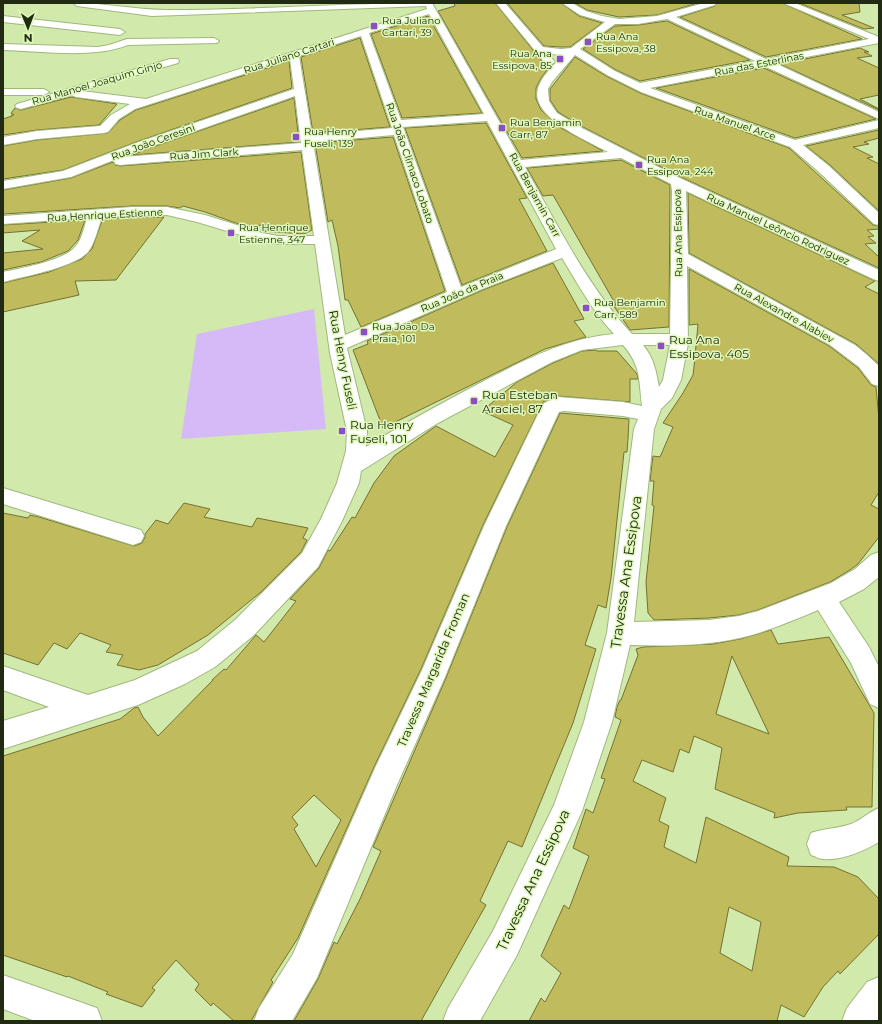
<svg xmlns="http://www.w3.org/2000/svg" width="882" height="1024" font-family="Montserrat,sans-serif">
<rect width="100%" height="100%" fill="#d1eaac"/>
<path fill="#d6baf7" d="M 314,309 L 326,429 L 181,439 L 197,334 Z"/>
<path fill="#c0bb5c" stroke="#757131" fill-rule="evenodd" d="M 454,3 L 495,3 L 545,65 L 550,66 L 541,78 L 536,88 L 536,99 L 541,110 L 561,128 L 603,151 L 522,158 L 438,11 L 455,6 Z
M 507,3 L 561,3 L 579,16 L 602,23 L 570,47 L 561,47 L 544,46 Z
M 575,3 L 698,3 L 657,15 L 619,17 L 587,10 Z
M 717,3 L 782,3 L 862,39 L 766,57 L 680,17 L 715,6 Z
M 799,3 L 859,3 L 860,12 L 842,15 L 874,28 L 864,29 Z
M 428,16 L 482,113 L 402,118 L 371,34 Z
M 667,21 L 750,60 L 640,81 L 616,70 L 583,49 L 615,26 L 638,25 Z
M 360,38 L 390,127 L 313,133 L 301,57 Z
M 860,48 L 869,52 L 864,52 L 872,56 L 857,58 L 879,68 L 879,95 L 860,99 L 879,109 L 879,110 L 780,64 Z
M 575,57 L 606,76 L 640,93 L 789,148 L 873,225 L 879,226 L 879,229 L 867,230 L 874,236 L 868,237 L 876,243 L 865,244 L 879,257 L 879,268 L 683,178 L 581,126 L 558,112 L 550,100 L 550,89 Z
M 289,61 L 292,88 L 136,142 L 63,170 L 3,179 L 3,146 L 37,140 L 108,133 L 120,120 L 136,110 Z
M 764,68 L 876,119 L 795,138 L 656,88 Z
M 71,97 L 117,104 L 99,125 L 37,130 L 3,135 L 3,119 L 12,116 L 11,115 L 14,115 L 11,113 L 15,108 L 21,110 Z
M 294,98 L 299,142 L 133,155 L 144,150 Z
M 486,123 L 527,198 L 519,199 L 547,251 L 462,285 L 405,128 Z
M 879,130 L 879,138 L 864,142 L 869,144 L 853,147 L 873,157 L 867,158 L 879,164 L 879,211 L 830,165 L 806,146 Z
M 393,137 L 445,291 L 361,327 L 348,300 L 345,300 L 338,246 L 332,220 L 328,222 L 315,143 Z
M 301,152 L 312,230 L 304,234 L 262,231 L 262,225 L 247,227 L 205,212 L 183,206 L 180,208 L 167,206 L 132,206 L 3,214 L 3,190 L 71,178 L 113,162 L 115,165 L 120,166 Z
M 621,160 L 670,185 L 669,327 L 630,330 L 613,305 L 616,305 L 553,195 L 543,196 L 527,168 Z
M 688,193 L 875,281 L 865,287 L 879,294 L 879,364 L 856,344 L 689,253 Z
M 164,217 L 116,280 L 75,281 L 79,295 L 3,312 L 3,283 L 49,272 L 82,259 L 92,249 L 103,218 Z
M 85,220 L 78,240 L 68,251 L 41,262 L 3,270 L 3,253 L 43,249 L 22,241 L 40,230 L 3,233 L 3,225 Z
M 553,263 L 584,319 L 574,321 L 586,337 L 545,349 L 383,428 L 353,350 L 368,344 L 367,341 L 483,290 Z
M 689,269 L 829,346 L 858,368 L 871,385 L 876,387 L 879,419 L 879,492 L 871,505 L 879,509 L 879,537 L 858,564 L 850,570 L 830,582 L 758,610 L 739,615 L 709,618 L 654,620 L 648,613 L 646,582 L 654,506 L 652,505 L 654,481 L 650,481 L 653,456 L 660,457 L 673,427 L 663,423 L 683,393 L 693,375 L 694,367 L 698,324 L 689,325 Z
M 596,350 L 597,351 L 617,351 L 637,374 L 638,379 L 630,379 L 630,402 L 558,396 L 543,402 L 483,525 L 421,669 L 374,767 L 298,938 L 271,980 L 273,982 L 251,1021 L 234,1021 L 213,1003 L 211,1006 L 195,990 L 199,984 L 176,960 L 152,988 L 155,990 L 142,1007 L 106,994 L 108,992 L 68,976 L 67,977 L 3,955 L 3,756 L 120,719 L 134,708 L 138,707 L 143,717 L 158,736 L 213,680 L 212,680 L 224,669 L 226,670 L 256,635 L 264,642 L 296,601 L 290,599 L 319,568 L 328,550 L 330,551 L 352,517 L 355,518 L 374,483 L 394,456 L 436,426 L 495,457 L 513,425 L 482,411 L 517,382 L 553,363 L 582,351 ZM 314,795 L 341,820 L 316,867 L 294,829 L 298,825 L 292,817 Z
M 560,413 L 629,419 L 628,439 L 627,452 L 624,452 L 611,578 L 606,608 L 598,605 L 585,645 L 596,649 L 573,723 L 522,847 L 508,841 L 480,901 L 486,905 L 421,1021 L 294,1021 L 318,979 L 334,942 L 337,944 L 360,899 L 381,851 L 373,847 L 446,678 L 507,527 Z
M 184,503 L 210,509 L 204,517 L 252,527 L 257,518 L 308,528 L 303,538 L 307,540 L 301,552 L 261,592 L 208,635 L 158,665 L 139,670 L 117,665 L 123,655 L 106,652 L 111,645 L 80,633 L 67,649 L 54,643 L 38,665 L 3,653 L 3,513 L 28,518 L 30,515 L 39,517 L 134,546 L 142,543 L 145,537 L 145,534 L 156,520 L 168,524 Z
M 771,630 L 778,644 L 829,637 L 874,713 L 872,807 L 846,807 L 847,810 L 798,813 L 774,818 L 775,813 L 715,789 L 722,748 L 694,736 L 689,753 L 680,749 L 673,772 L 642,760 L 633,781 L 666,798 L 659,821 L 669,826 L 664,847 L 696,863 L 706,817 L 789,857 L 787,866 L 834,867 L 858,877 L 879,899 L 879,934 L 840,974 L 838,971 L 823,987 L 804,1017 L 781,1005 L 777,1021 L 529,1021 L 541,998 L 545,1002 L 561,973 L 541,956 L 564,905 L 569,909 L 589,856 L 573,848 L 586,809 L 593,813 L 605,779 L 601,778 L 621,720 L 615,717 L 617,707 L 620,700 L 621,700 L 638,655 L 636,649 L 643,647 L 713,644 L 740,639 ZM 732,656 L 769,734 L 716,714 ZM 729,907 L 761,922 L 752,971 L 720,953 Z"/>
<g fill="none" stroke-linecap="round" stroke-linejoin="round">
<defs>
<path id="minor" d="M 73,3 C 105,3 137,10 169,10 C 257,10 345,3 432,3 L 521,160 L 608,152 C 588,141 529,117 538,88 C 541,77 555,63 564,55 L 548,54 L 555,62 L 550,65 L 546,64 L 496,3 L 505,3 L 543,47 L 561,49 L 571,48 L 605,22 L 580,15 L 562,3 L 572,3 L 586,11 L 602,16 L 619,19 L 657,16 L 704,3 L 716,3 L 715,5 L 676,17 L 766,59 L 869,39 L 783,3 L 795,3 L 879,37 L 879,43 L 775,63 L 879,112 L 879,119 L 764,66 L 650,88 L 795,140 L 879,120 L 879,128 L 803,145 L 829,166 L 879,213 L 879,225 L 874,224 L 819,172 L 790,147 L 641,92 L 607,75 L 575,55 L 552,82 L 548,89 L 549,101 L 557,113 L 580,127 L 682,179 L 879,270 L 879,281 L 873,279 L 686,191 L 688,254 L 855,345 L 866,354 L 879,366 L 879,386 L 872,384 L 859,367 L 830,345 L 687,266 L 688,344 L 681,380 L 672,398 L 661,409 L 654,429 L 634,622 L 709,620 L 739,616 L 758,611 L 831,583 L 855,569 L 871,555 L 879,552 L 879,577 L 864,589 L 839,602 L 869,647 L 879,667 L 879,708 L 870,704 L 851,663 L 818,610 C 792,621 766,632 740,638 C 704,646 666,646 630,645 L 612,722 L 582,811 L 517,955 L 480,1021 L 443,1021 L 448,1008 L 493,931 L 554,805 L 584,722 L 607,633 L 634,429 L 638,419 L 623,416 L 564,411 L 559,412 L 506,526 L 445,677 L 397,785 L 317,978 L 292,1021 L 254,1021 L 259,1008 L 293,954 L 375,768 L 422,670 L 484,526 L 541,408 L 544,403 L 558,397 L 623,402 L 642,406 C 639,381 641,365 623,345 L 582,350 L 552,362 L 438,423 L 361,471 L 359,483 L 342,521 L 318,567 L 253,636 L 215,667 L 185,684 L 138,705 L 3,749 L 3,721 L 49,707 L 3,690 L 3,666 L 88,695 L 135,680 L 197,651 L 235,620 L 302,553 L 321,519 L 337,483 L 346,451 L 347,431 L 330,353 L 315,244 L 278,244 L 260,241 L 197,222 L 167,215 L 102,217 C 98,228 95,243 88,252 C 73,268 25,276 3,282 L 3,272 C 21,268 63,261 75,247 C 82,240 84,227 87,218 L 3,224 L 3,216 L 132,207 L 167,207 L 205,215 L 262,233 L 278,236 L 314,236 L 302,150 L 120,165 L 115,164 L 114,160 L 71,177 L 3,189 L 3,181 L 63,171 L 136,143 L 294,89 L 290,59 L 135,109 L 119,119 L 108,132 L 104,133 L 37,139 L 3,145 L 3,137 L 37,131 L 100,126 L 111,115 L 130,104 L 76,97 L 71,95 L 21,109 L 17,108 L 15,106 L 17,104 L 170,59 L 178,59 L 179,61 L 178,63 L 82,91 L 146,99 L 427,9 L 426,6 L 152,16 L 77,6 ZM 429,14 L 484,114 L 401,120 L 369,33 ZM 667,19 L 755,61 L 640,83 L 615,71 L 580,49 L 615,24 L 638,24 ZM 361,36 L 392,128 L 312,135 L 299,56 ZM 295,96 L 301,143 L 122,157 L 144,149 ZM 487,121 L 556,249 L 461,287 L 403,127 ZM 394,135 L 447,292 L 345,335 L 313,142 ZM 621,158 L 671,184 L 672,191 L 670,334 L 632,334 C 587,286 557,224 525,167 ZM 562,258 C 578,284 593,312 614,334 C 565,338 523,361 480,383 C 442,403 403,424 366,447 L 367,431 L 347,348 L 482,289 ZM 643,345 L 670,345 L 663,380 L 659,387 C 656,371 654,358 643,345 Z
M 3,16 L 120,29 L 125,32 L 120,35 L 3,22 Z
M 214,38 L 219,41 L 217,43 L 128,45 C 91,59 42,51 3,50 L 3,44 L 98,47 L 109,45 L 127,39 Z
M 3,89 L 44,89 L 49,92 L 44,95 L 3,95 Z
M 3,488 L 141,530 L 144,536 L 141,542 L 133,545 L 3,504 Z
M 879,808 L 879,842 C 864,851 841,861 823,859 C 819,859 815,856 811,855 L 807,844 L 811,833 C 824,828 838,829 851,824 C 861,820 869,812 879,808 Z
M 3,975 L 97,1008 L 102,1021 L 35,1021 L 3,1009 Z
M 879,977 L 879,1021 L 842,1021 L 847,1008 L 867,982 Z"/>
</defs>
<use href="#minor" stroke="#a0b87c" stroke-width="2"/>
<use href="#minor" fill="#fff" fill-rule="evenodd"/>
</g>
<g fill="#8c4ec3" stroke="#def8b9" stroke-width="1.5">
<rect x="370" y="22" width="8" height="8" rx="2"/>
<rect x="584" y="38" width="8" height="8" rx="2"/>
<rect x="556" y="55" width="8" height="8" rx="2"/>
<rect x="498" y="124" width="8" height="8" rx="2"/>
<rect x="292" y="133" width="8" height="8" rx="2"/>
<rect x="635" y="161" width="8" height="8" rx="2"/>
<rect x="227" y="229" width="8" height="8" rx="2"/>
<rect x="582" y="304" width="8" height="8" rx="2"/>
<rect x="360" y="328" width="8" height="8" rx="2"/>
<rect x="657" y="342" width="8" height="8" rx="2"/>
<rect x="470" y="397" width="8" height="8" rx="2"/>
<rect x="338" y="427" width="8" height="8" rx="2"/>
</g>
<g text-anchor="middle" dominant-baseline="central" stroke-width="3" stroke-linejoin="round" paint-order="stroke">
<g font-size="10" fill="#212a12" stroke="#def8b9" text-anchor="start">
<text x="382" y="20">Rua Juliano<tspan x="382" dy="12">Cartari, 39</tspan></text>
<text x="596" y="36">Rua Ana<tspan x="596" dy="12">Essipova, 38</tspan></text>
<text x="552" y="53" text-anchor="end">Rua Ana<tspan x="552" dy="12">Essipova, 85</tspan></text>
<text x="510" y="122">Rua Benjamin<tspan x="510" dy="12">Carr, 87</tspan></text>
<text x="304" y="131">Rua Henry<tspan x="304" dy="12">Fuseli, 139</tspan></text>
<text x="647" y="159">Rua Ana<tspan x="647" dy="12">Essipova, 244</tspan></text>
<text x="239" y="227">Rua Henrique<tspan x="239" dy="12">Estienne, 347</tspan></text>
<text x="594" y="302">Rua Benjamin<tspan x="594" dy="12">Carr, 589</tspan></text>
<text x="372" y="326">Rua João Da<tspan x="372" dy="12">Praia, 101</tspan></text>
</g>
<g font-size="10" fill="#212a12" stroke="#def8b9">
<text transform="translate(289 56) rotate(-18)">Rua Juliano Cartari</text>
<text transform="translate(759 64) rotate(-11)">Rua das Esterlinas</text>
<text transform="translate(97 83) rotate(-16)">Rua Manoel Joaquim Ginjo</text>
<text transform="translate(735 123) rotate(19)">Rua Manuel Arce</text>
<text transform="translate(153 142) rotate(-20)">Rua João Ceresini</text>
<text transform="translate(204 154) rotate(-4)">Rua Jim Clark</text>
<text transform="translate(410 163) rotate(71)">Rua João Clímaco Lobato</text>
<text transform="translate(535 195) rotate(61)">Rua Benjamin Carr</text>
<text transform="translate(105 215) rotate(-3)">Rua Henrique Estienne</text>
<text transform="translate(778 229) rotate(25)">Rua Manuel Leôncio Rodriguez</text>
<text transform="translate(678 233) rotate(-91)">Rua Ana Essipova</text>
<text transform="translate(462 292) rotate(-23)">Rua João da Praia</text>
<text transform="translate(784 313) rotate(29)">Rua Alexandre Alabiev</text>
</g>
<g font-size="12" fill="#212a12" stroke="#def8b9" text-anchor="start">
<text x="669" y="339">Rua Ana<tspan x="669" dy="14">Essipova, 405</tspan></text>
<text x="482" y="394">Rua Esteban<tspan x="482" dy="14">Araciel, 87</tspan></text>
<text x="350" y="424">Rua Henry<tspan x="350" dy="14">Fuseli, 101</tspan></text>
</g>
<g font-size="12" fill="#212a12" stroke="#def8b9">
<text transform="translate(343 360) rotate(79)">Rua Henry Fuseli</text>
<text transform="translate(433 670) rotate(-67)">Travessa Margarida Froman</text>
</g>
<g font-size="14" fill="#212a12" stroke="#def8b9">
<text transform="translate(626 572) rotate(-82)">Travessa Ana Essipova</text>
<text transform="translate(533 880) rotate(-65)">Travessa Ana Essipova</text>
</g>
</g>
<rect width="882" height="1024" fill="none" stroke="#212a12" stroke-width="8"/>
<g transform="translate(28 28) rotate(179)" stroke="#def8b9" stroke-width="3" paint-order="stroke">
<path d="M0-3L7 15L0 10L-7 15Z" fill="#212a12"/>
<text y="-6" font-size="11" font-weight="bold" text-anchor="middle" fill="#212a12">N</text>
</g>
</svg>
